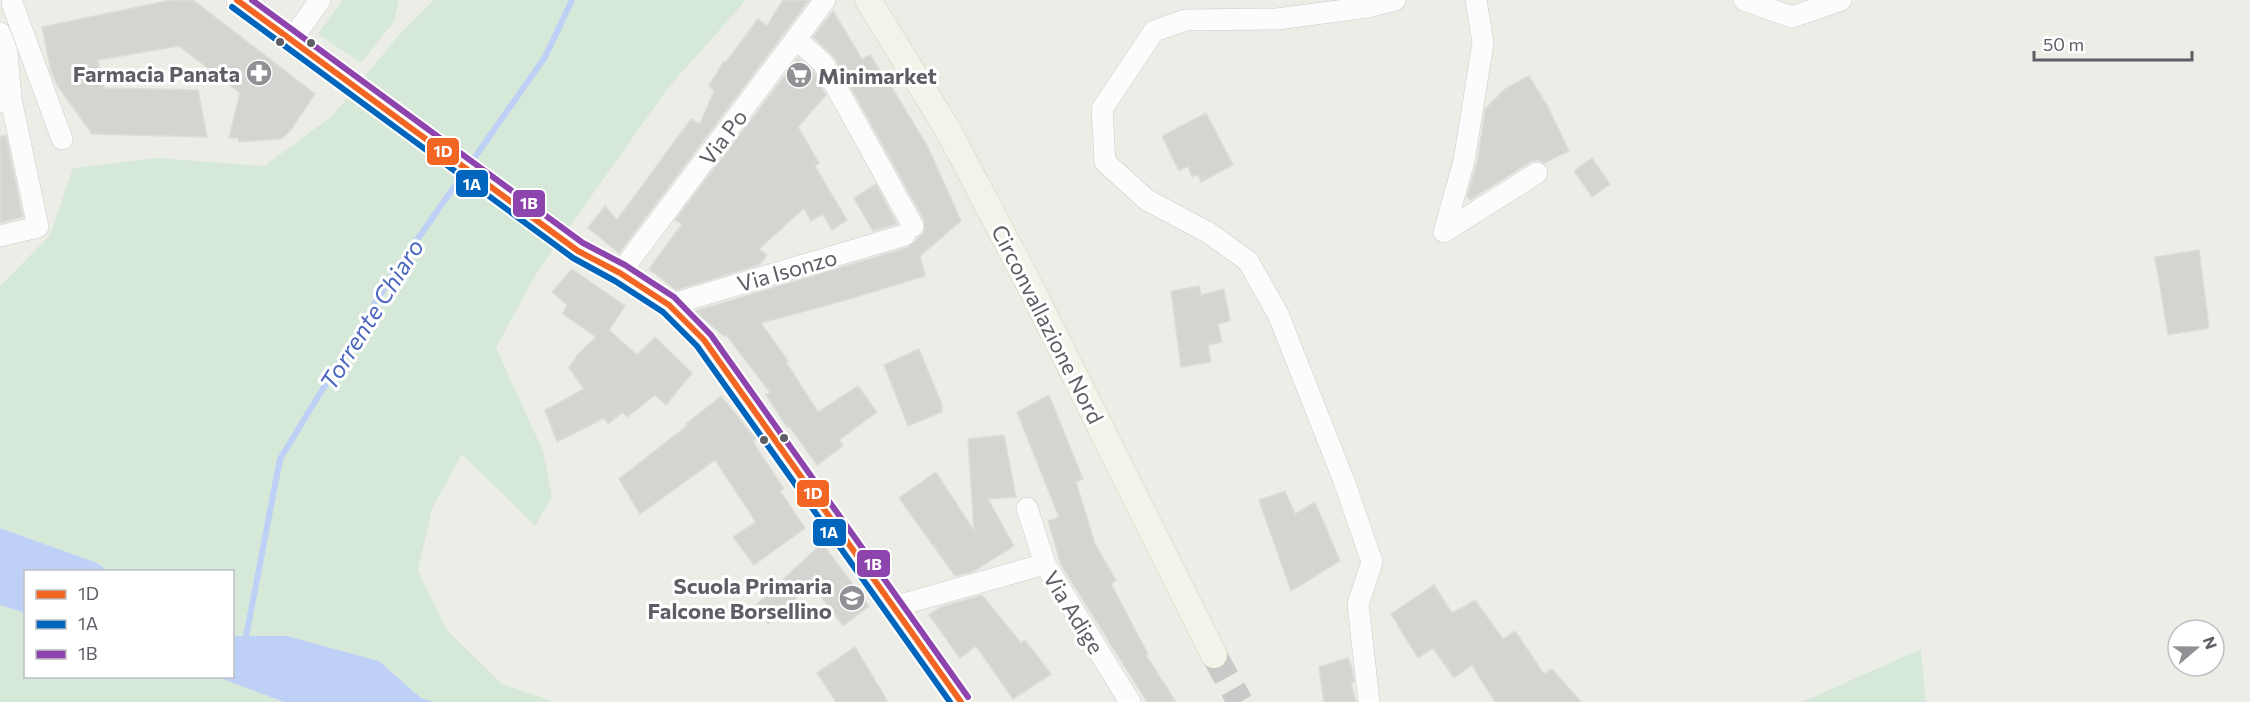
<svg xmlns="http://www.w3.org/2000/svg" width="2250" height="702" font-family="Commissioner,sans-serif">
<rect width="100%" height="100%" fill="#edede8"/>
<path fill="#d6e9d9" d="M 342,0 L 399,0 L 394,22 L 361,63 L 318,34 Z
M 434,0 L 746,0 L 668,88 L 536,274 L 496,348 L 543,451 L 552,497 L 535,526 L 462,454 L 432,509 L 418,570 L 446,629 L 502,684 L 555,702 L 434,702 L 421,698 L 379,661 L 287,636 L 233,636 L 232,572 L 108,571 L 97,563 L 0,528 L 0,286 L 50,235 L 73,168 L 157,158 L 264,166 L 332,116 L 398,36 Z
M 0,605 L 25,613 L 26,676 L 217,677 L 284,702 L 0,702 Z
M 1921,649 L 1926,702 L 1802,702 Z"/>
<path fill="#bed0f6" d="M 0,528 L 97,563 L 108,571 L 26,572 L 25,613 L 0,605 Z
M 233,636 L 287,636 L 379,661 L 421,698 L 434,702 L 284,702 L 217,677 L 232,676 Z"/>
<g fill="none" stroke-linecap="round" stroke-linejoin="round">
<path stroke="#bed0f6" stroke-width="6" d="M 245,642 L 280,459 L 391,277 L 545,57 L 572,0"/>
</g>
<path fill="#d4d4d1" stroke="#dcdcd8" stroke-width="1.5" d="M 171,0 L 193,0 L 315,94 L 290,131 L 281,139 L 239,142 L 238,138 L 229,138 L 240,93 L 179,46 L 98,60 L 104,88 L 198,90 L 207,137 L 92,134 L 57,85 L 51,71 L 42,27 Z
M 783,0 L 809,0 L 619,253 L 588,228 L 605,206 L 617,220 L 691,119 L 700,124 L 714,91 L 709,86 L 724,61 L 726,62 L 758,19 L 767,26 Z
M 833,11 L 862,59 L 870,55 L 892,88 L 928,147 L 961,221 L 920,256 L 925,276 L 846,300 L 761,323 L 788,361 L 786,362 L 818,412 L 858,386 L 877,412 L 839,440 L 843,446 L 817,465 L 789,426 L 787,427 L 766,395 L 770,392 L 726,335 L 724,336 L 695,311 L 909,247 L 924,232 L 924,220 L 834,57 L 813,37 Z
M 798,58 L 813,71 L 826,95 L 798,127 L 819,163 L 815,166 L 847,220 L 832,230 L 823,214 L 811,221 L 804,208 L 759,249 L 767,255 L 759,265 L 676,290 L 649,269 L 682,224 L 675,220 Z
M 1529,76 L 1548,107 L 1569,151 L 1544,163 L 1537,160 L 1530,162 L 1470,200 L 1467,196 L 1478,159 L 1485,109 L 1506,88 Z
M 1206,113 L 1233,165 L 1201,182 L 1198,174 L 1192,177 L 1188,166 L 1179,171 L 1162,136 Z
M 6,135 L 23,217 L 0,223 L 0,136 Z
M 1592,158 L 1610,184 L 1592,197 L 1574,171 Z
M 876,184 L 897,224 L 873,231 L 854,198 Z
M 2199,250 L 2209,328 L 2168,335 L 2155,257 Z
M 572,269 L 625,306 L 609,330 L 637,355 L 655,337 L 692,373 L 666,405 L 655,395 L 627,417 L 623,412 L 608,424 L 604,418 L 557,442 L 545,410 L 584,389 L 569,368 L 578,354 L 596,337 L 563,314 L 567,305 L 552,292 Z
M 1199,286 L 1201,295 L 1224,289 L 1230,321 L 1218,324 L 1222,342 L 1208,345 L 1211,362 L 1181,367 L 1171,291 Z
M 919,349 L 942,405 L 942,412 L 908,426 L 884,365 Z
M 1049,395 L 1083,479 L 1076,482 L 1095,544 L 1116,580 L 1111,584 L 1148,654 L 1146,655 L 1176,702 L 1147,702 L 1061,565 L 1048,521 L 1059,517 L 1017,412 Z
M 721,396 L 756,439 L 753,442 L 784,489 L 780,491 L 805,528 L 754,565 L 733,537 L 756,522 L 715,460 L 640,514 L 619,479 L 688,425 L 686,424 Z
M 1004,435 L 1016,497 L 988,499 L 1014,546 L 972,572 L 955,576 L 899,498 L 936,472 L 974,531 L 968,439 Z
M 1285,491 L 1295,514 L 1315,502 L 1340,561 L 1291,591 L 1259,500 Z
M 822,543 L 869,606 L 843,626 L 816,590 L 811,594 L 807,588 L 768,624 L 757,604 Z
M 1434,585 L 1452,613 L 1475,600 L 1503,639 L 1515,631 L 1544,674 L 1552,669 L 1581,702 L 1495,702 L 1472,665 L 1454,678 L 1433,648 L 1418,658 L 1391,614 Z
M 982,595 L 1021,643 L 1025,640 L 1051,674 L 1013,699 L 976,646 L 960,658 L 929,615 L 941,607 Z
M 855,647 L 888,702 L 836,702 L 817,673 Z
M 1348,658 L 1352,668 L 1354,682 L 1351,683 L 1356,702 L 1324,702 L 1319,667 Z"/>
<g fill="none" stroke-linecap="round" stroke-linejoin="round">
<path stroke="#c9cac8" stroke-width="26" stroke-dasharray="26 13" stroke-linecap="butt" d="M 1214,655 L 1240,702"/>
<defs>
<path id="minor" d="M 237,0 L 578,251 L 620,273 L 669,305 L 704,340 L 961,702
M 1476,0 L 1483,43 L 1464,161 L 1444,232 L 1537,173
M 1744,0 L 1792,17 L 1841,0
M 12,3 L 62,139
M 0,33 L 7,52 L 11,99 L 0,102
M 796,39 L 823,63 L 913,226
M 291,41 L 320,0
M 0,236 L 38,227 L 11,99
M 620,273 L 825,0
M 669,305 L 905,235
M 1027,508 L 1045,564
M 893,607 L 1045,564 L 1130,702
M 1369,702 L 1358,604 L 1372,562 L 1344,481 L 1278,314 L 1248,261 L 1209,233 L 1147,200 L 1105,162 L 1102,109 L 1154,31 L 1186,20 L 1277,19 L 1368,7 L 1395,0"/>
<path id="major" d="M 868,0 L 948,130 L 1031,288 L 1214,655"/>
</defs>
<use href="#minor" stroke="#cbcbca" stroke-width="22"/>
<use href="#major" stroke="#d4d3b7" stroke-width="27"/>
<use href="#minor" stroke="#fcfcfc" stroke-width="21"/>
<use href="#major" stroke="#f2f3e9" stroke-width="26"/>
<defs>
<path id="bus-1" d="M 237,0 L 578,251 L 620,273 L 669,305 L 704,340 L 961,702"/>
<path id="bus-2" d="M 232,7 L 573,258 L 615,281 L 663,312 L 697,346 L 950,702"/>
<path id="bus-3" d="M 252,0 L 583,243 L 625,265 L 674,297 L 711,335 L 968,697"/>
</defs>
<use href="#bus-1" stroke="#fff" stroke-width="10"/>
<use href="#bus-2" stroke="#fff" stroke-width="10"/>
<use href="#bus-3" stroke="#fff" stroke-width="10"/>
<use href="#bus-1" stroke="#f26522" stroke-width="6"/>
<use href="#bus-2" stroke="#0065bd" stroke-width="6"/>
<use href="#bus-3" stroke="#8e44ad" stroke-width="6"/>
</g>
<defs>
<symbol id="pharmacy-disc" viewBox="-11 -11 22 22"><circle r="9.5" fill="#909194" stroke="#fff"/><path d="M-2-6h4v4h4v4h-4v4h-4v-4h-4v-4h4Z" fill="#fff"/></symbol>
<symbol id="supermarket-disc" viewBox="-11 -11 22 22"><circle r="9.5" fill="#909194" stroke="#fff"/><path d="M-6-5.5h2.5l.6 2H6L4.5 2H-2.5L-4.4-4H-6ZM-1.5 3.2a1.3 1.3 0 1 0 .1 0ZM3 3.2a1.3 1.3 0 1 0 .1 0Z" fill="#fff"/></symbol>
<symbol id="school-disc" viewBox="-11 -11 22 22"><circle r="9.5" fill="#909194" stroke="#fff"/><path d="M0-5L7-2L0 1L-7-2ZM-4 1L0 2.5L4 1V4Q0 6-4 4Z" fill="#fff"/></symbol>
</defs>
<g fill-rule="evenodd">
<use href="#pharmacy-disc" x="244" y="58" width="30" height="30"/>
<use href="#supermarket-disc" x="784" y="60" width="30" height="30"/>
<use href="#school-disc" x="837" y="583" width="30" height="30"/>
</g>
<g fill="#5e5f66" stroke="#fff" stroke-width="2">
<circle cx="280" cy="42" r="5"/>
<circle cx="311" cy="43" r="5"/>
<circle cx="784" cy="438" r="5"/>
<circle cx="764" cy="440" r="5"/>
</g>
<g text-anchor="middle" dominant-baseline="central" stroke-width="6" stroke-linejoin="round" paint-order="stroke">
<g font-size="22" font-weight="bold" fill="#5e5f66" stroke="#fff" text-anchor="end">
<text x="240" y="73">Farmacia Panata</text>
<text x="818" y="75" text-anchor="start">Minimarket</text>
<text x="832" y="585">Scuola Primaria<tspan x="832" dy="25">Falcone Borsellino</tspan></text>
</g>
<g font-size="22" fill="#5e5f66" stroke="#fff">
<text transform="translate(723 137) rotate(-53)">Via Po</text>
<text transform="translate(787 270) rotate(-16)">Via Isonzo</text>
<text transform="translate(1048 324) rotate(63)">Circonvallazione Nord</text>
<text transform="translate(1074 612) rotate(58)">Via Adige</text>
</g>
<g font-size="24" font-style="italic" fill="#4c68c0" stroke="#fff">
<text transform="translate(371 314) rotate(-58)">Torrente Chiaro</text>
</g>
</g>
<g stroke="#fff" stroke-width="2">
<rect x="426" y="137" width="34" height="29" rx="6" fill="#f26522"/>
<rect x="455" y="169" width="34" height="29" rx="6" fill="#0065bd"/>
<rect x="512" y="189" width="34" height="29" rx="6" fill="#8e44ad"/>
<rect x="796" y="479" width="34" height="29" rx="6" fill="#f26522"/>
<rect x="812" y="518" width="35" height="29" rx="6" fill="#0065bd"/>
<rect x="856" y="549" width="35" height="29" rx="6" fill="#8e44ad"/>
</g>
<g font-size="16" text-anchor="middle" font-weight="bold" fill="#fff">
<text x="443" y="157">1D</text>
<text x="472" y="190">1A</text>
<text x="529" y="209">1B</text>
<text x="813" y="499">1D</text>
<text x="829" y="538">1A</text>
<text x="873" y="570">1B</text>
</g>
<rect x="24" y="570" width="210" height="108" fill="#ffffff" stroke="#bfbfc2" stroke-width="1.5"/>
<rect x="36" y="590" width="30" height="9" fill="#f26522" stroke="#bfbfc2" stroke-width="1.5"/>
<text x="78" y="600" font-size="18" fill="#5e5f66">1D</text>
<rect x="36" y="620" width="30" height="9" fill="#0065bd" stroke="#bfbfc2" stroke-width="1.5"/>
<text x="78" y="630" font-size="18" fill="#5e5f66">1A</text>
<rect x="36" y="650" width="30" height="9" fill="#8e44ad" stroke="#bfbfc2" stroke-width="1.5"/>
<text x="78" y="660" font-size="18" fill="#5e5f66">1B</text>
<g transform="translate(2196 648) rotate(70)"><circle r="28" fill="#ffffff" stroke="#bfbfc2" stroke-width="1.5"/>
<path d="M0-4.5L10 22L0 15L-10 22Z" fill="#909194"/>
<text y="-9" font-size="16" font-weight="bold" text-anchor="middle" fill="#5e5f66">N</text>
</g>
<path d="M2034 51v9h158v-9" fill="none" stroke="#5e5f66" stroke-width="3"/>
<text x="2043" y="51" font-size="18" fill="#5e5f66" stroke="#ffffff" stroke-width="4.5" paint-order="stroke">50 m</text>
</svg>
